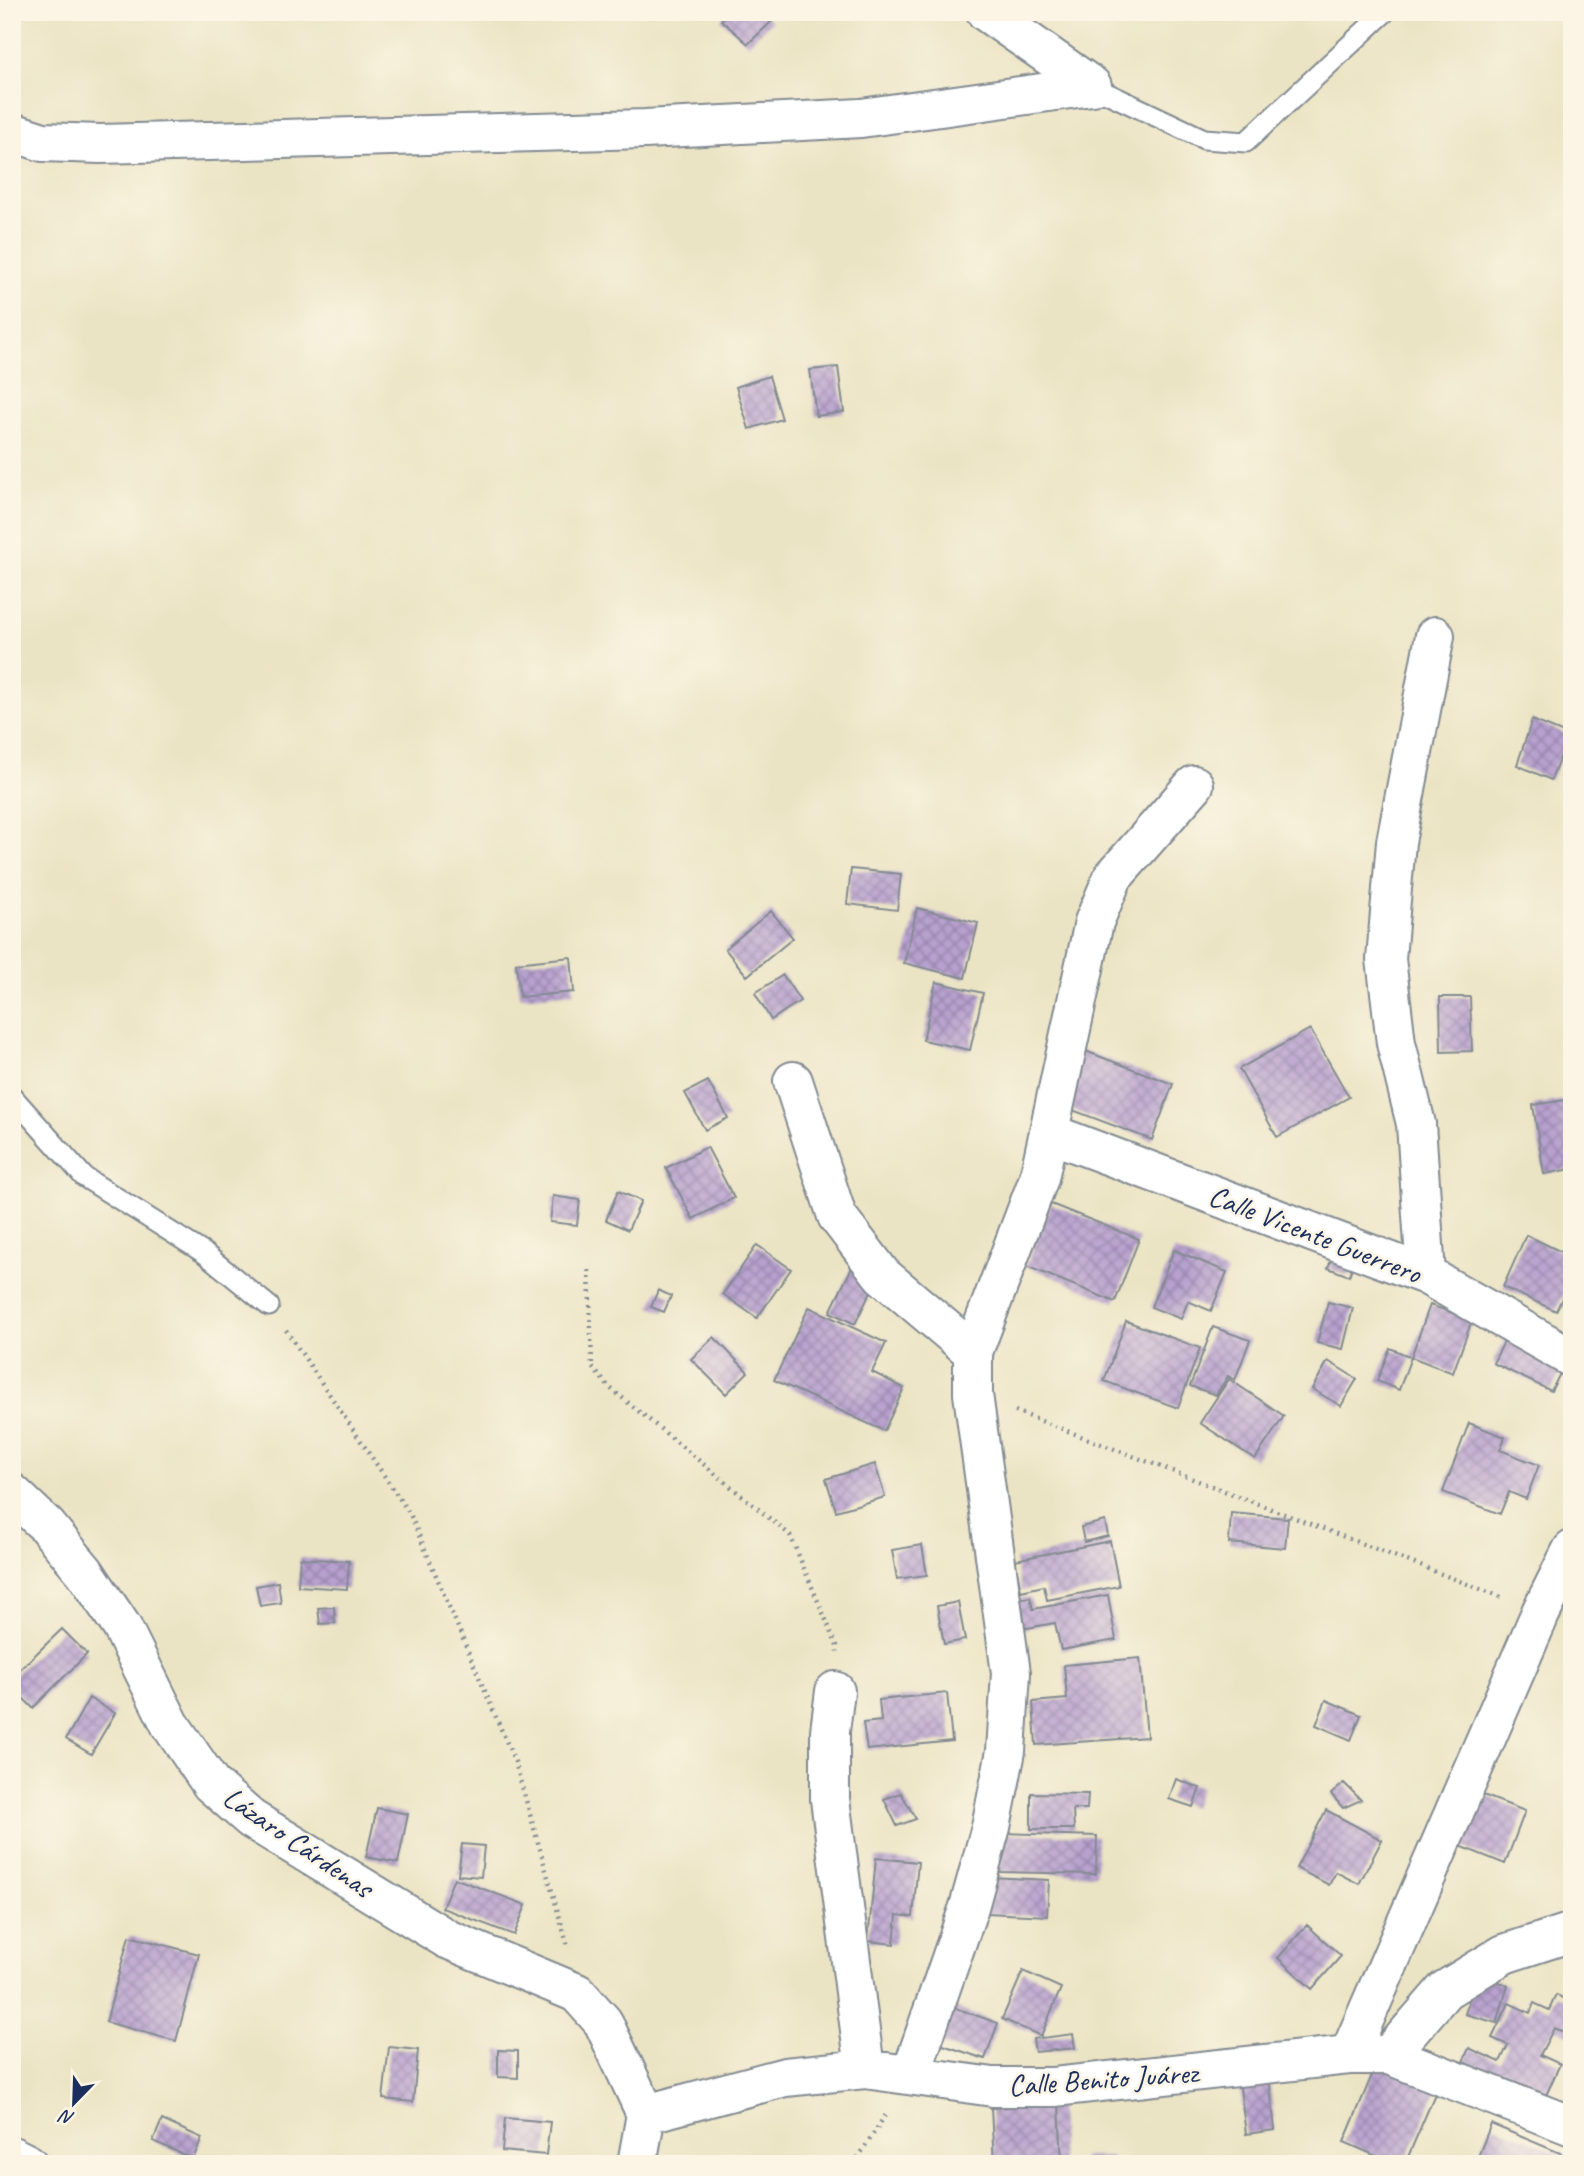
<svg xmlns="http://www.w3.org/2000/svg" width="1584" height="2176" font-family="Caveat,sans-serif">
<defs>
<pattern id="building-cross-hatch" width="8" height="8" patternUnits="userSpaceOnUse" patternTransform="scale(1.75)"><rect width="8" height="8" fill="#b8a1cf"/><path d="M0 0l8 8M0 8l8-8" fill="none" stroke="#9584ab"/></pattern>
</defs>
<rect width="100%" height="100%" fill="#fcf5e5"/>
<filter id="ink" filterUnits="userSpaceOnUse"><feTurbulence type="fractalNoise" baseFrequency=".0143" numOctaves="2"/><feDisplacementMap in="SourceGraphic" scale="14" xChannelSelector="R" yChannelSelector="G"/><feConvolveMatrix kernelMatrix="1 2 1 2 8 2 1 2 1" color-interpolation-filters="sRGB"/></filter>
<filter id="wash" filterUnits="userSpaceOnUse"><feTurbulence type="fractalNoise" baseFrequency=".00686" numOctaves="4" result="noise"/><feDisplacementMap in="SourceGraphic" scale="28" xChannelSelector="R" yChannelSelector="G"/><feGaussianBlur stdDeviation="1.57" result="paint"/><feColorMatrix in="noise" values="0 0 0 0 0 0 0 0 0 0 0 0 0 0 0 0 0 1.4 0 .05"/><feComposite in="paint" operator="in"/></filter>
<g filter="url(#wash)">
<rect width="100%" height="100%" fill="#ebe4c4"/>
<g id="blocks">
<path fill="url(#building-cross-hatch)" d="M 728,12 L 763,12 L 772,21 L 748,44 L 721,20 Z
M 838,367 L 844,412 L 816,416 L 810,370 Z
M 769,376 L 782,419 L 749,429 L 736,387 Z
M 1532,720 L 1569,735 L 1551,780 L 1517,765 Z
M 851,869 L 901,874 L 897,910 L 847,904 Z
M 917,908 L 978,923 L 965,978 L 904,963 Z
M 771,911 L 793,938 L 747,976 L 725,949 Z
M 571,957 L 574,992 L 520,997 L 516,963 Z
M 783,975 L 800,1001 L 771,1020 L 755,993 Z
M 936,982 L 983,993 L 970,1050 L 923,1040 Z
M 1440,997 L 1470,997 L 1472,1051 L 1441,1052 Z
M 1310,1029 L 1349,1097 L 1277,1137 L 1239,1069 Z
M 1080,1049 L 1173,1084 L 1152,1140 L 1059,1105 Z
M 708,1081 L 728,1118 L 705,1130 L 685,1093 Z
M 1572,1099 L 1572,1169 L 1544,1174 L 1533,1105 Z
M 707,1147 L 734,1198 L 693,1219 L 666,1168 Z
M 618,1191 L 641,1201 L 628,1230 L 606,1220 Z
M 553,1196 L 580,1200 L 577,1225 L 550,1222 Z
M 1051,1204 L 1139,1239 L 1115,1302 L 1026,1266 Z
M 1526,1235 L 1572,1257 L 1572,1277 L 1556,1311 L 1503,1287 Z
M 757,1245 L 791,1269 L 757,1318 L 723,1294 Z
M 1336,1248 L 1356,1256 L 1349,1276 L 1328,1268 Z
M 1174,1250 L 1227,1272 L 1211,1311 L 1188,1301 L 1181,1319 L 1151,1307 Z
M 851,1269 L 876,1281 L 855,1324 L 830,1312 Z
M 658,1290 L 671,1296 L 664,1312 L 651,1307 Z
M 1328,1302 L 1353,1308 L 1343,1349 L 1317,1343 Z
M 1430,1305 L 1472,1320 L 1453,1373 L 1411,1357 Z
M 809,1307 L 886,1343 L 872,1372 L 904,1388 L 884,1431 L 774,1380 Z
M 1126,1321 L 1200,1348 L 1178,1408 L 1104,1381 Z
M 1213,1327 L 1250,1340 L 1235,1380 L 1228,1376 L 1216,1395 L 1190,1386 Z
M 714,1337 L 748,1372 L 726,1394 L 691,1359 Z
M 1506,1338 L 1564,1366 L 1551,1391 L 1493,1363 Z
M 1390,1348 L 1411,1357 L 1399,1390 L 1377,1381 Z
M 1328,1361 L 1357,1379 L 1341,1406 L 1312,1389 Z
M 1229,1379 L 1284,1416 L 1255,1459 L 1200,1423 Z
M 1469,1423 L 1505,1437 L 1500,1450 L 1539,1465 L 1526,1499 L 1509,1492 L 1500,1514 L 1443,1492 Z
M 875,1464 L 885,1497 L 836,1511 L 826,1479 Z
M 1231,1513 L 1288,1518 L 1285,1548 L 1229,1543 Z
M 1105,1521 L 1108,1536 L 1084,1542 L 1081,1527 Z
M 1110,1541 L 1119,1586 L 1047,1600 L 1044,1586 L 1021,1591 L 1015,1560 Z
M 922,1545 L 927,1575 L 897,1579 L 892,1550 Z
M 300,1558 L 349,1561 L 347,1589 L 298,1586 Z
M 278,1582 L 281,1603 L 260,1606 L 256,1586 Z
M 1108,1595 L 1116,1640 L 1061,1650 L 1055,1623 L 1016,1630 L 1010,1600 L 1030,1597 L 1033,1609 Z
M 958,1602 L 965,1640 L 944,1644 L 937,1606 Z
M 334,1607 L 335,1623 L 320,1624 L 318,1608 Z
M 62,1629 L 87,1654 L 33,1708 L 12,1687 L 12,1677 Z
M 1140,1658 L 1147,1737 L 1036,1745 L 1033,1702 L 1067,1699 L 1064,1665 Z
M 947,1693 L 952,1741 L 867,1750 L 863,1723 L 881,1721 L 879,1700 Z
M 89,1698 L 115,1713 L 91,1754 L 66,1739 Z
M 1326,1700 L 1361,1715 L 1351,1740 L 1316,1725 Z
M 1176,1779 L 1200,1788 L 1193,1807 L 1169,1799 Z
M 1344,1783 L 1361,1800 L 1343,1808 L 1331,1794 Z
M 1470,1790 L 1525,1811 L 1505,1864 L 1450,1842 Z
M 901,1793 L 916,1819 L 897,1826 L 884,1799 Z
M 1031,1793 L 1088,1794 L 1087,1809 L 1073,1809 L 1074,1829 L 1031,1829 Z
M 377,1808 L 408,1814 L 398,1863 L 366,1857 Z
M 1326,1810 L 1382,1840 L 1359,1884 L 1336,1872 L 1329,1885 L 1296,1868 Z
M 1000,1833 L 1097,1836 L 1096,1874 L 999,1872 Z
M 462,1844 L 484,1846 L 481,1877 L 458,1875 Z
M 876,1858 L 918,1862 L 913,1917 L 897,1915 L 894,1944 L 868,1941 Z
M 988,1877 L 1049,1880 L 1047,1916 L 987,1913 Z
M 454,1878 L 526,1905 L 514,1935 L 442,1908 Z
M 1307,1925 L 1341,1956 L 1312,1989 L 1278,1958 Z
M 129,1936 L 199,1954 L 176,2041 L 106,2022 Z
M 1023,1971 L 1061,1988 L 1041,2036 L 1002,2019 Z
M 1477,1975 L 1508,1985 L 1497,2023 L 1465,2014 Z
M 1556,1995 L 1572,2002 L 1572,2036 L 1554,2028 L 1540,2055 L 1560,2064 L 1544,2100 L 1463,2062 L 1469,2048 L 1500,2062 L 1508,2045 L 1492,2038 L 1509,2003 L 1530,2013 L 1534,2003 L 1549,2010 Z
M 944,2004 L 998,2023 L 985,2059 L 931,2041 Z
M 1073,2034 L 1075,2048 L 1035,2052 L 1033,2039 Z
M 389,2047 L 418,2050 L 413,2102 L 383,2099 Z
M 498,2050 L 518,2051 L 518,2078 L 498,2077 Z
M 1377,2063 L 1437,2089 L 1405,2164 L 1395,2164 L 1344,2142 Z
M 1269,2077 L 1275,2130 L 1246,2134 L 1239,2080 Z
M 1059,2105 L 1062,2163 L 994,2164 L 991,2108 Z
M 505,2118 L 550,2122 L 546,2155 L 502,2151 Z
M 162,2120 L 202,2138 L 193,2159 L 153,2141 Z
M 1491,2124 L 1572,2158 L 1572,2164 L 1475,2164 Z
M 1083,2157 L 1112,2157 L 1112,2164 L 1083,2164 Z"/>
</g>
</g>
<g filter="url(#ink)">
<use href="#blocks" fill-opacity="0" stroke="#838a91" stroke-width="2"/>
<g fill="none" stroke-linecap="round" stroke-linejoin="round">
<defs>
<path id="lane" d="M 1092,86 L 1204,139 L 1246,142 L 1385,12
M 12,1096 L 84,1177 L 204,1253 L 269,1306"/>
<path id="street" d="M 986,12 L 1092,86
M 12,132 L 43,142 L 100,144 L 645,129 L 861,118 L 1092,86
M 793,1081 L 837,1216 L 882,1275 L 973,1352
M 1049,1133 L 1426,1275 L 1572,1358
M 1426,1275 L 1416,1124 L 1396,1043 L 1386,959 L 1396,842 L 1435,636
M 12,1493 L 46,1525 L 85,1572 L 122,1627 L 170,1724 L 211,1784 L 251,1819 L 447,1939 L 577,1993 L 603,2022 L 646,2114
M 835,1691 L 830,1731 L 830,1799 L 865,2069
M 1349,2055 L 1541,1612 L 1572,1550
M 1389,2055 L 1572,2126
M 911,2074 L 969,1907 L 991,1827 L 1006,1751 L 1011,1673 L 973,1394 L 973,1352 L 1039,1178 L 1094,922 L 1113,877 L 1194,785
M 646,2114 L 785,2077 L 865,2069 L 993,2087 L 1054,2087 L 1349,2055 L 1389,2055 L 1445,1990 L 1504,1954 L 1572,1932
M 12,2156 L 28,2164
M 637,2164 L 646,2114"/>
</defs>
<use href="#lane" stroke="#838a91" stroke-width="23"/>
<use href="#street" stroke="#838a91" stroke-width="42"/>
<path stroke="#838a91" stroke-width="4.5" stroke-dasharray="2 5" stroke-linecap="butt" d="M 589,1270 L 592,1367 L 609,1387 L 790,1535 L 837,1646 L 837,1652
M 286,1330 L 410,1514 L 515,1762 L 568,1947
M 1015,1411 L 1504,1598
M 854,2164 L 888,2111"/>
<use href="#lane" stroke="#fff" stroke-width="19"/>
<use href="#street" stroke="#fff" stroke-width="38"/>
</g>
</g>
<g text-anchor="middle" dominant-baseline="central" stroke-width="5" stroke-linejoin="round" paint-order="stroke">
<g font-size="30" fill="#1b2f5e" stroke="#fcf5e5">
<text transform="translate(1315 1234) rotate(21)">Calle Vicente Guerrero</text>
<text transform="translate(298 1842) rotate(34)">Lázaro Cárdenas</text>
<text transform="translate(1103 2079) rotate(-4)">Calle Benito Juárez</text>
</g>
</g>
<rect width="1584" height="2176" fill="none" stroke="#fcf5e5" stroke-width="42"/>
<g transform="translate(74 2103) rotate(203)" stroke="#fcf5e5" stroke-width="5" paint-order="stroke">
<path d="M0-5L12 26L0 18L-12 26Z" fill="#1b2f5e"/>
<text y="-10" font-size="19" font-weight="bold" text-anchor="middle" fill="#1b2f5e">N</text>
</g>
</svg>
